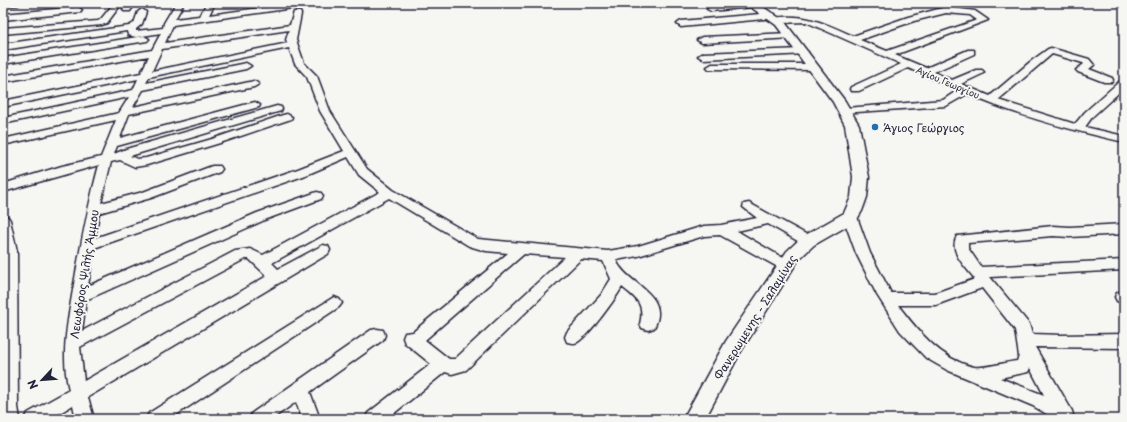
<svg xmlns="http://www.w3.org/2000/svg" width="1127" height="422" font-family="'Playpen Sans',sans-serif">
<rect width="100%" height="100%" fill="#f6f6f2"/>
<filter id="ink" filterUnits="userSpaceOnUse"><feTurbulence type="fractalNoise" baseFrequency=".025" numOctaves="2"/><feDisplacementMap in="SourceGraphic" scale="8" xChannelSelector="R" yChannelSelector="G"/><feConvolveMatrix kernelMatrix="1 2 1 2 8 2 1 2 1" color-interpolation-filters="sRGB"/></filter>
<g filter="url(#ink)">
<g fill="none" stroke-linecap="round" stroke-linejoin="round">
<defs>
<path id="minor" d="M 3,3 L 22,3 L 18,5 L 3,6 Z
M 114,3 L 122,3 L 107,23 L 102,25 L 3,34 L 3,28 L 98,21 L 101,19 Z
M 128,3 L 136,3 L 130,11 L 124,11 L 123,9 Z
M 176,3 L 184,3 L 175,19 L 199,16 L 207,3 L 215,3 L 209,15 L 296,3 L 318,3 L 314,5 L 173,25 L 165,43 L 290,25 L 294,12 L 300,12 L 301,14 L 296,40 L 304,63 L 317,76 L 330,111 L 367,169 L 393,190 L 478,239 L 608,251 L 638,246 L 704,226 L 721,225 L 757,218 L 743,207 L 744,204 L 749,203 L 813,238 L 815,241 L 813,244 L 808,246 L 803,244 L 768,224 L 737,231 L 790,262 L 792,266 L 790,270 L 785,271 L 720,235 L 704,236 L 638,256 L 616,260 C 626,285 672,293 654,328 L 648,330 L 642,328 L 640,324 C 645,304 637,299 622,287 C 614,301 592,331 579,341 C 575,344 572,343 567,342 L 565,337 L 567,332 L 601,295 L 611,279 L 603,261 L 581,259 L 466,370 L 452,374 L 445,372 L 387,419 L 365,419 L 368,413 L 431,364 L 405,343 L 403,338 L 405,333 L 413,332 L 508,253 L 486,251 L 469,246 L 389,198 L 272,263 L 278,269 L 323,245 L 328,246 L 330,250 L 328,254 L 88,397 L 94,419 L 76,419 L 73,405 L 50,419 L 25,419 L 28,413 L 69,390 C 60,354 68,320 74,284 C 81,244 88,205 99,165 L 3,192 L 3,184 L 62,166 L 101,157 L 116,120 L 3,145 L 3,139 L 119,113 L 129,97 L 3,124 L 3,118 L 133,90 L 138,79 L 3,107 L 3,101 L 141,73 L 149,56 L 3,82 L 3,76 L 152,50 L 161,33 L 136,37 L 128,35 L 127,31 L 3,50 L 3,44 L 129,26 L 134,23 L 138,12 L 142,9 L 146,12 L 142,24 L 136,29 L 136,31 L 163,28 L 164,23 ZM 289,30 L 286,40 L 288,43 L 152,71 L 162,49 ZM 289,48 L 295,64 L 307,77 L 320,111 L 344,151 L 298,169 L 95,238 L 99,213 L 151,198 L 220,172 L 222,169 L 220,166 L 212,166 L 143,192 L 101,203 L 111,162 L 120,160 L 135,167 L 147,165 L 220,143 L 291,119 L 292,117 L 287,114 L 283,115 L 212,139 L 146,158 L 137,159 L 130,156 L 281,111 L 282,109 L 281,107 L 277,106 L 126,149 L 114,154 L 117,146 L 259,107 L 260,105 L 255,102 L 120,138 L 129,114 L 254,87 L 259,84 L 254,81 L 133,107 L 143,90 L 246,69 L 251,66 L 246,63 L 146,83 L 149,77 ZM 348,157 L 359,175 L 380,192 L 263,255 L 250,249 L 235,251 L 82,331 L 86,300 L 267,219 L 321,199 L 323,196 L 321,193 L 317,192 L 257,213 L 88,286 L 94,248 L 306,175 ZM 524,254 L 565,257 L 455,359 L 449,359 L 425,340 ZM 245,259 L 249,259 L 267,276 L 84,381 L 80,347 Z
M 748,3 L 755,3 L 757,5 L 753,7 L 711,11 L 707,9 L 711,7 Z
M 78,7 L 82,10 L 81,12 L 3,20 L 3,14 Z
M 946,7 L 975,11 L 988,20 L 895,55 L 926,68 L 968,50 L 974,50 L 974,54 L 934,72 L 952,80 L 976,70 L 982,70 L 984,72 L 982,74 L 961,84 L 990,96 L 1030,62 L 1048,49 L 1051,48 L 1089,59 L 1094,65 L 1089,69 L 1112,78 L 1113,80 L 1112,82 L 1104,82 L 1078,72 L 1076,70 L 1084,64 L 1083,63 L 1052,54 L 998,100 L 1075,124 L 1085,112 L 1120,81 L 1124,80 L 1124,88 L 1093,116 L 1085,127 L 1124,136 L 1124,142 C 1070,130 1018,116 967,94 L 946,106 L 842,113 L 841,111 L 842,109 L 846,108 L 943,100 L 958,90 L 908,68 L 859,91 L 851,91 L 850,89 L 851,87 L 901,64 L 806,22 L 777,23 L 773,20 C 776,17 780,17 784,17 C 810,15 830,26 853,36 L 908,17 ZM 946,13 L 970,15 L 977,20 L 887,51 L 860,40 L 914,21 Z
M 772,13 L 775,14 L 775,18 L 681,27 L 677,24 L 681,21 Z
M 790,33 L 794,36 L 793,38 L 702,43 L 697,40 L 702,37 Z
M 144,36 L 149,39 L 147,41 L 3,64 L 3,58 Z
M 803,49 L 808,52 L 806,54 L 703,59 L 698,56 L 703,53 Z
M 712,64 L 813,64 L 818,67 L 813,70 L 709,69 L 707,67 Z
M 850,213 L 855,214 L 857,217 L 870,253 L 891,293 L 935,293 L 975,279 C 966,267 948,252 957,236 L 1053,226 L 1070,227 L 1124,224 L 1124,234 L 1070,237 L 1053,236 L 968,243 L 968,248 L 981,267 L 1124,260 L 1124,270 L 990,277 L 1029,324 L 1032,334 L 1061,335 L 1124,334 L 1124,348 L 1035,347 L 1072,411 L 1074,419 L 1055,419 L 1033,406 L 947,370 L 926,358 L 900,331 L 877,295 L 856,253 L 843,217 L 845,214 ZM 982,288 L 1015,330 L 1019,356 L 1017,361 C 1006,362 983,369 974,367 C 941,360 917,330 898,305 L 936,305 ZM 1030,368 L 1044,395 L 1000,378 L 1028,372 Z
M 3,216 L 8,217 L 10,220 L 17,251 L 18,407 L 20,419 L 3,419 Z
M 1122,291 L 1124,291 L 1124,303 L 1117,301 L 1115,297 L 1117,293 Z
M 334,297 L 339,299 L 342,303 L 339,307 L 170,419 L 146,419 L 149,413 Z
M 377,329 L 383,330 L 385,335 L 383,340 L 310,392 L 320,419 L 302,419 L 296,402 L 272,419 L 249,419 L 252,413 L 371,330 Z"/>
<path id="major" d="M 745,3 L 757,3 L 784,21 L 845,101 L 859,125 L 869,177 L 867,197 L 862,211 L 856,221 L 814,245 L 799,259 L 740,353 L 705,419 L 683,419 L 726,341 L 787,251 L 802,237 L 844,213 L 851,197 L 853,177 L 845,125 L 833,102 L 776,25 Z"/>
</defs>
<use href="#minor" stroke="#22223b" stroke-width="3"/>
<use href="#major" stroke="#22223b" stroke-width="3"/>
<use href="#minor" fill="#f6f6f2" fill-rule="evenodd"/>
<use href="#major" fill="#f6f6f2" fill-rule="evenodd"/>
</g>
</g>
<circle fill="#1f6fb2" stroke="#f6f6f2" stroke-width="1.5" cx="875" cy="127" r="4"/>
<g text-anchor="middle" dominant-baseline="central" stroke-width="4" stroke-linejoin="round" paint-order="stroke">
<g font-size="9" fill="#22223b" stroke="#f6f6f2">
<text transform="translate(948 82) rotate(23)">Αγίου Γεωργίου</text>
</g>
<g font-size="11" fill="#22223b" stroke="#f6f6f2" text-anchor="start">
<text x="883" y="127">Άγιος Γεώργιος</text>
</g>
<g font-size="11" fill="#22223b" stroke="#f6f6f2">
<text transform="translate(84 274) rotate(-81)">Λεωφόρος Ψιλής Άμμου</text>
<text transform="translate(755 317) rotate(-58)">Φανερωμενης - Σαλαμίνας</text>
</g>
</g>
<rect width="1127" height="422" fill="none" stroke="#f6f6f2" stroke-width="16"/>
<rect x="8" y="8" width="1111" height="406" fill="none" stroke="#22223b" stroke-width="1.5" filter="url(#ink)"/>
<g transform="translate(42 380) rotate(244)" stroke="#f6f6f2" stroke-width="3" paint-order="stroke">
<path d="M0-3L7 15L0 10L-7 15Z" fill="#22223b"/>
<text y="-6" font-size="11" font-weight="bold" text-anchor="middle" fill="#22223b">N</text>
</g>
</svg>
